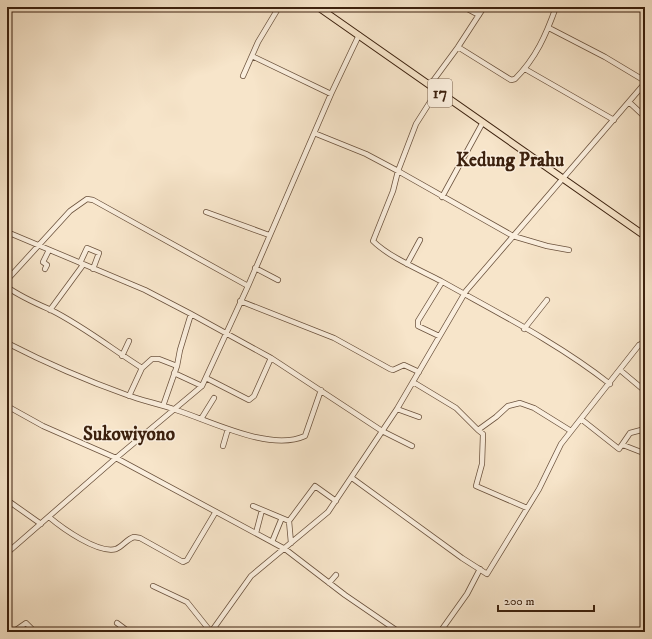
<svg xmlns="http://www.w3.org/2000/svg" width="652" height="639" font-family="'IM FELL DW Pica',serif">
<rect width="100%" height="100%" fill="#f7e5ca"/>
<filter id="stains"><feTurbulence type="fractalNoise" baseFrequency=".005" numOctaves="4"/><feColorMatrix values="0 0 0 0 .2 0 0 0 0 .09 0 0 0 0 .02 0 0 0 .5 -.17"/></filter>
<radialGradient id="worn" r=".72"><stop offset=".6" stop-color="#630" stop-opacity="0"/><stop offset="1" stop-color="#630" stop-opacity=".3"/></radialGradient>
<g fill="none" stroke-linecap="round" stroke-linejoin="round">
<defs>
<path id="minor" d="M 464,7 L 479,15
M 549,28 L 605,57 L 645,81
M 458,47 L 511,80 L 515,79 C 536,58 546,35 556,7
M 252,56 L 331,94
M 525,69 L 614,120
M 243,76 L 258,42 L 279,7
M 430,85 L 458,47 L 484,7
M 437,91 L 416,124 L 398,171 L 393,191 L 373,241 C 389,257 420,270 441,281 C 498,313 558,343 610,384
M 629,102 L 645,117
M 314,133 L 366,154 L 398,171 L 513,236 L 547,246 L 569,250
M 442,197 L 483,122
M 206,212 L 269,235
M 7,232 L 145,290 L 191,314 L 271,358 L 382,431 L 412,446
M 80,263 L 87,248 L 99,253 L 93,269
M 407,264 L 420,240
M 255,268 L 278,280
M 45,269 L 47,265 L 43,262 L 49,250
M 7,280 L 70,211 L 87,199 L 93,200 L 248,286
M 7,287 C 21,297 35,303 51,310 C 83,326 112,349 142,368
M 240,301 L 334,338 L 390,369 L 393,370 L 404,365 L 419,372
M 50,310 L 83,265
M 524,329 L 547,300
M 439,336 L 418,326 L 418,321 L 442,282
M 7,343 C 46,363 85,380 127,395 C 143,401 160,404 176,410 C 211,421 270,452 305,436 L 321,390
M 122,356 L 129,341
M 620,370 L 645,391
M 174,373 L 202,386
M 206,378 L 249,400 L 254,396 L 271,358
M 413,382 L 456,408 L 478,430
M 129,396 L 142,368 L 152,359 L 159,359 L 177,366
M 7,406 L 43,426 L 116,458 L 285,549 L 345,595 L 399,632
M 163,406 L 177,366 L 180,350 L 191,314
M 397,409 L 419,417
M 201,419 L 214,398
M 581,419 L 619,449 L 630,433 L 645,429
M 623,445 L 641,452
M 223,446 L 228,429
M 352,478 L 462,558 L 487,574 L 539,489 L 561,444 L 639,345 L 645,342
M 7,500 L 41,524
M 253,506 L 289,521 L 291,543
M 527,508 L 476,486 L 482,464 L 483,434 L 478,430 L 496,417 L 508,406 L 520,403 L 534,408 L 571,431
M 49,517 C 62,528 98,554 116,549 C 123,546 127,539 134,537 L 140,538 L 183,562 L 187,560 L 215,513
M 289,521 L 315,486 L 336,501
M 256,533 L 262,510
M 272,542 L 281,520
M 7,553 L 116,458 L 202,386 L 248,286 L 331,94 L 359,35
M 329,583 L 336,575
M 153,586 L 187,602 L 211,632
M 117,623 L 129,632
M 13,632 L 26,623 L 35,632
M 211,632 L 251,576 L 328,512 L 397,409 L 466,291 L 645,83
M 440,632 L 467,594 L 480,569"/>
<path id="highway" d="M 318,7 L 645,236"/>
</defs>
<use href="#minor" stroke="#6b523d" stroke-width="6"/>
<use href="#highway" stroke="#3c210e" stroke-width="8"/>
<use href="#minor" stroke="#faeedd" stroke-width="4.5"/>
<use href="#highway" stroke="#f7e5ca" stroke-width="6"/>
</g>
<g text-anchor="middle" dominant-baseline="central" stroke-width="3" stroke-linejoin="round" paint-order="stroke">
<rect fill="#faeedd" stroke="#755e4c" stroke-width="1" x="428" y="79" width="24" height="28" rx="3"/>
<g font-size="16" font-weight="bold" fill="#3c210e">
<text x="440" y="93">17</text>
</g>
<g font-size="19" font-weight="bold" fill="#3c210e" stroke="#faeedd">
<text x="510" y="160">Kedung Prahu</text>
<text x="129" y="434">Sukowiyono</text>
</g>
</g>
<rect width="652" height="639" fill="none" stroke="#f7e5ca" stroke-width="24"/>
<rect x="8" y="8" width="636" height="623" fill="none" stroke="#3c210e" stroke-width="2"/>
<rect x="12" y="12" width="628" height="615" fill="none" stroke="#3c210e"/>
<path d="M498 605v6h96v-6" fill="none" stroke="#3c210e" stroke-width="2"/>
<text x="504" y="605" font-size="12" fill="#3c210e" stroke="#faeedd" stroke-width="3" paint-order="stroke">200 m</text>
<rect width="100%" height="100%" filter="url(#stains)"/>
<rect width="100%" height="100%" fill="url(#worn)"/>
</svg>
